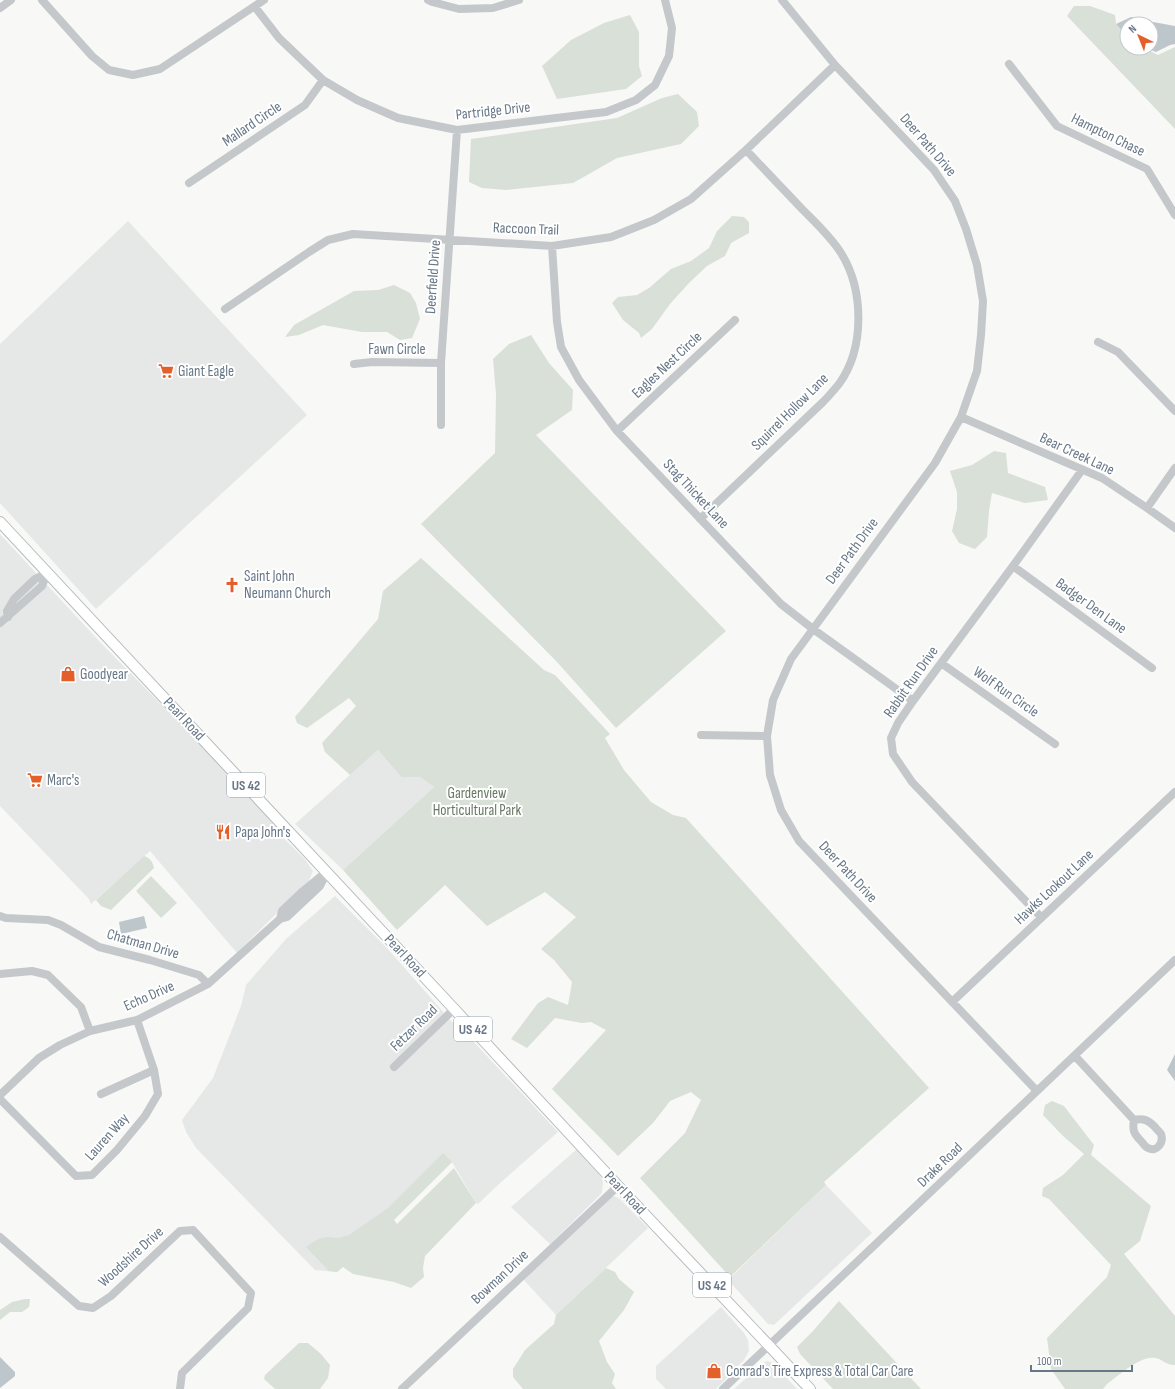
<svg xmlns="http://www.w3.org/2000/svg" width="1175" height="1389" font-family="'Sofia Sans Condensed',sans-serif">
<rect width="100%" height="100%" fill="#f8f8f6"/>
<path fill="#e6e7e7" d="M 128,221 L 307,415 L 96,609 L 0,503 L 0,344 Z
M 0,534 L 100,642 L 280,826 L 276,831 L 304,858 L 313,871 L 309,881 L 237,953 L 150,851 L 91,904 L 89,899 L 0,806 Z
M 378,750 L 401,777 L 420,777 L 434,787 L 343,870 L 295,824 Z
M 335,896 L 387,948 L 452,1022 L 456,1023 L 558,1132 L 499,1184 L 478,1204 L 476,1203 L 452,1162 L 393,1220 L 337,1272 L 315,1270 L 196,1148 L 186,1132 L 182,1120 L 213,1078 L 241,1006 L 246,985 L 286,939 Z
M 577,1149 L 601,1177 L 603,1182 L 602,1193 L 550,1244 L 511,1207 Z
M 826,1185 L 872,1233 L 774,1325 L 768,1324 L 728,1280 Z
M 614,1196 L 620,1199 L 648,1228 L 556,1315 L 523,1279 L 606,1200 Z
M 721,1307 L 744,1333 L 748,1340 L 749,1351 L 744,1360 L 716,1389 L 666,1389 L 656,1379 L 656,1366 Z
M 767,1361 L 773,1363 L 797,1389 L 734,1389 L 763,1363 Z"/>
<path fill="#d9e0d7" d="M 1074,6 L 1090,6 L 1115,15 L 1116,24 L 1127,36 L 1127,48 L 1144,48 L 1158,55 L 1175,47 L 1175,129 L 1067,16 Z
M 630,15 L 639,32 L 639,66 L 642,76 L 626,89 L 557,99 L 542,66 L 571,40 L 604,23 Z
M 678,94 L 697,112 L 699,126 L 681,144 L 617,158 L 573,183 L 506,190 L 482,188 L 469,182 L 471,139 L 617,118 L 662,98 Z
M 732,216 L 744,217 L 749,222 L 749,233 L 731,243 L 725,256 L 707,266 L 689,283 L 670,304 L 652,329 L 641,338 L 639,333 L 623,320 L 612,303 L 618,297 L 637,295 L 649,288 L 671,269 L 691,261 L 709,248 L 717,231 Z
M 394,285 L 410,293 L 416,303 L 420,319 L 412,338 L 400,340 L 387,332 L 362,332 L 323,325 L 299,335 L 285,337 L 294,325 L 354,291 L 378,290 Z
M 531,335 L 549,363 L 573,390 L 572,410 L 536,435 L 726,631 L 616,728 L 557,662 L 421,524 L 495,453 L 496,394 L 493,359 L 509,344 Z
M 994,451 L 1006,453 L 1008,473 L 1045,487 L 1048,500 L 1025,503 L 992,493 L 989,511 L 987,537 L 975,549 L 959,543 L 952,531 L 957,509 L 957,492 L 950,471 L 972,465 Z
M 421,558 L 544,670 L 555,675 L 610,734 L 605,738 L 624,770 L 651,802 L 673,815 L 686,818 L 929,1088 L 824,1182 L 826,1185 L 730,1277 L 640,1178 L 685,1133 L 701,1100 L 691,1092 L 670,1101 L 653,1123 L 618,1156 L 552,1089 L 606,1030 L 591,1022 L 582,1023 L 555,1018 L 527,1048 L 511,1039 L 538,1003 L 548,997 L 568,1005 L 572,982 L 554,960 L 541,949 L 576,917 L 545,892 L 487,926 L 445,885 L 397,930 L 343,870 L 434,787 L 420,777 L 401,777 L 378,750 L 350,775 L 325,752 L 322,743 L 356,706 L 349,698 L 307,728 L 297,723 L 295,717 L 378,619 L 383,591 Z
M 144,856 C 150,858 153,862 154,868 L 111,910 L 101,906 L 96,900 Z
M 151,876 L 177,903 L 161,918 L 136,891 Z
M 1052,1101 L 1064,1106 L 1094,1145 L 1091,1155 L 1151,1206 L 1140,1241 L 1124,1254 L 1175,1316 L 1175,1365 C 1165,1365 1163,1359 1155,1358 C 1141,1355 1118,1376 1107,1384 L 1103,1389 L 1065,1389 L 1051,1369 L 1047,1338 L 1107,1277 L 1111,1265 L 1049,1199 L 1042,1196 L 1043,1188 L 1063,1175 L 1084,1154 L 1063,1136 L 1043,1115 L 1045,1105 Z
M 443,1153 L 452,1162 L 394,1220 L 397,1224 L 454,1168 L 476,1203 L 425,1256 L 423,1268 L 424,1277 L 411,1288 L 394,1282 L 353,1274 L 343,1267 L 337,1272 L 329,1271 L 306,1247 L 318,1239 L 327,1237 L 339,1238 L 349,1235 L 388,1208 Z
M 606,1268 L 615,1272 L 619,1279 L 634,1292 L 624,1310 L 599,1341 L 607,1362 L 615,1374 L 612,1383 L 616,1389 L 523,1389 L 513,1377 L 513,1369 L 525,1350 L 554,1324 L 556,1315 Z
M 25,1299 L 30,1299 L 29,1307 L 22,1312 L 10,1312 L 0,1320 L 0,1310 L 12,1302 Z
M 839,1301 L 921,1389 L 833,1389 L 800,1354 L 797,1347 L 813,1331 Z
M 299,1343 L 308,1343 L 321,1354 L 330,1365 L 328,1378 L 320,1389 L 275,1389 L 264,1379 L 265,1375 Z"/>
<path fill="#bcc6cb" d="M 1131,17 L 1142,20 L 1175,26 L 1175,44 L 1170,45 L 1156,52 L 1146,48 L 1151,48 L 1151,24 L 1127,24 L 1127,36 L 1116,24 Z
M 144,916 L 147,928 L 121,934 L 119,922 Z
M 1175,1054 L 1175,1081 L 1167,1070 Z
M 0,1357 L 15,1372 L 15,1376 L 0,1388 Z"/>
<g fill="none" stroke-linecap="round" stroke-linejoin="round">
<defs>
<path id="major" d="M 0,522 L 457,1012 L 618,1186 L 810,1389"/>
</defs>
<use href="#major" stroke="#b7bbbf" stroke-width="12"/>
<path stroke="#c4c8cb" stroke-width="8" d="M 42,0 L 92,56 L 109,70 L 133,75 L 160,69 L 264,0
M 428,0 L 432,2 L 459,9 L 493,8 L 519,0
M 782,0 L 835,65 L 934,170 L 955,201 L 966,229 L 977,265 L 983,301 L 981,335 L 977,371 L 961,417 L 935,463 L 791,659 L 773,700 L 767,736 L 770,775 L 781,810 L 799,841 L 1037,1091
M 255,7 L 279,38 L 323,80 L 357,100 L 398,118 L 457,130 L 606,112 L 636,100 L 655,85 L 669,56 L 672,28 L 665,0
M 0,8 L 11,0
M 1009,64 L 1057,126 L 1147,169 L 1175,215
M 189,183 L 305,105 L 323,80
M 552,246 L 557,322 L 561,347 L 579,380 L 617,431 L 781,604 L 813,629 L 913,701
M 225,309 L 309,252 L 328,240 L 353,234 L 552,246 L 611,237 L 654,220 L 691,199 L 746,150 L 835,65
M 1098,342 L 1118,352 L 1175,411
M 354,364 L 372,362 L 441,363
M 961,417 L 1102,478 L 1147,508 L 1175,528
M 441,425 L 441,363 L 457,130
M 617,431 L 735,320
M 1147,508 L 1175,468
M 700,519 L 823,402 C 829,396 834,390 839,384 C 865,348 864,290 841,253 C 831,237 816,223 803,210 C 784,190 765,170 746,150
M 1013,566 L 1152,668
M 8,617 L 7,611 L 14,599 L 35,579 L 47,573
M 0,623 L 42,586 L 47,573
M 941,663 L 1055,744
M 701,735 L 767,736
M 0,916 L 6,918 L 48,920 L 61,925 L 99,947 L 150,960 L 199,975 L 208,984
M 1041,917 L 912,782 L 893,754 L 891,738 L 898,723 L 913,701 L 1013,566 L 1082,470
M 280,919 L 282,911 L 303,891 L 326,872
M 0,974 L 32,971 L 48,975 L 81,1007 L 90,1031
M 952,1002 L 1175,792
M 1075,1056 L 1134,1120 C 1132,1130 1134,1134 1141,1141 C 1143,1143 1145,1147 1148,1148 C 1157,1153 1164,1142 1161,1134 C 1160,1132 1157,1130 1155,1127 C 1148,1120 1144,1118 1134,1120
M 394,1067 L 454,1009
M 101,1094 L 154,1070
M 0,1095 L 39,1058 L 60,1045 L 90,1031 L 137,1020 L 208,984 L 280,919 L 287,917 L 320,886 L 327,872
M 0,1099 L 76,1176 L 92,1175 L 117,1150 L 145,1116 L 158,1094 L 154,1070 L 137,1020
M 0,1237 L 79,1306 L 93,1308 L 111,1296 L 180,1231 L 193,1230 L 251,1293 L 248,1308 L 182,1373 L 180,1389
M 402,1389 L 618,1186
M 723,1389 L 1175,960"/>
<use href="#major" stroke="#fff" stroke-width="10"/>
</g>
<defs>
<symbol id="supermarket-bare" viewBox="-9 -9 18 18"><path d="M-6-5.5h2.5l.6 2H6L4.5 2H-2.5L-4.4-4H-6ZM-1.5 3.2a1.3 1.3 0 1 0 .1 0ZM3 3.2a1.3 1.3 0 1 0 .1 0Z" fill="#e3602b" stroke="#fff" stroke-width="2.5" paint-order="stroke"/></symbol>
<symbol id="church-bare" viewBox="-9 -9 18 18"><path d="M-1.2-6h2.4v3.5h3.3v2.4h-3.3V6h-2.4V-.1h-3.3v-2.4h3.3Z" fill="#e3602b" stroke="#fff" stroke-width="2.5" paint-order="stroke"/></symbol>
<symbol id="shop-bare" viewBox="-9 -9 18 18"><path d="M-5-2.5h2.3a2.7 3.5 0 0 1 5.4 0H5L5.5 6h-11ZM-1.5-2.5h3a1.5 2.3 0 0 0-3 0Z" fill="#e3602b" stroke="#fff" stroke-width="2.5" paint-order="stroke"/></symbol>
<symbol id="restaurant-bare" viewBox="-9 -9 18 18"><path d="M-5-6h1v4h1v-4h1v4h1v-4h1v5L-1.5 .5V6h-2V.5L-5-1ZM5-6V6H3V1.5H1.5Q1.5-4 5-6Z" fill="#e3602b" stroke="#fff" stroke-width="2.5" paint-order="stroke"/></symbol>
</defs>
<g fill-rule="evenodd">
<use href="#supermarket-bare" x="155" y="360" width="22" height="22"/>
<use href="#church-bare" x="221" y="574" width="22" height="22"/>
<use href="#shop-bare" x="57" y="663" width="22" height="22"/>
<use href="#supermarket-bare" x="24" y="769" width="22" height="22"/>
<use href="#restaurant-bare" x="212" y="821" width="22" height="22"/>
<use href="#shop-bare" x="703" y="1360" width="22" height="22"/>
</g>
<g text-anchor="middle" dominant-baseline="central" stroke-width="4" stroke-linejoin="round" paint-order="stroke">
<g fill="#fff" stroke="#95a0ab" stroke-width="1">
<rect x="227" y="773" width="38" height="24" rx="3"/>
<rect x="454" y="1017" width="38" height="24" rx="3"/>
<rect x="693" y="1273" width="38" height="24" rx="3"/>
</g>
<g font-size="14" font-weight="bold" fill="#677787">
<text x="246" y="785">US 42</text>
<text x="473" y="1029">US 42</text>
<text x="712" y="1285">US 42</text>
</g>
<g font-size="15" fill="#677787" stroke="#fff">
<text transform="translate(493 111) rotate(-6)">Partridge Drive</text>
<text transform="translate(252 124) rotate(-34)">Mallard Circle</text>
<text transform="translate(1108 135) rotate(26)">Hampton Chase</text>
<text transform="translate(928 145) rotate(49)">Deer Path Drive</text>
<text transform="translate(526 229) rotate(2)">Raccoon Trail</text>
<text transform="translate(433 277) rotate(-86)">Deerfield Drive</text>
<text x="397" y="349">Fawn Circle</text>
<text transform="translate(667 365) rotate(-43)">Eagles Nest Circle</text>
<text transform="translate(790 412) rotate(-45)">Squirrel Hollow Lane</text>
<text transform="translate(1077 454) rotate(25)">Bear Creek Lane</text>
<text transform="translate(696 494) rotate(47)">Stag Thicket Lane</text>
<text transform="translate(852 551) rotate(-54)">Deer Path Drive</text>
<text transform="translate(1091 606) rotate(36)">Badger Den Lane</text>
<text transform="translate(911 682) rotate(-55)">Rabbit Run Drive</text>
<text transform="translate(1006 692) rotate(35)">Wolf Run Circle</text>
<text transform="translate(184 719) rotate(47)">Pearl Road</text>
<text transform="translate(848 872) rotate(47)">Deer Path Drive</text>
<text transform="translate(1054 887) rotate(-43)">Hawks Lookout Lane</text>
<text transform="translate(143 944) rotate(16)">Chatman Drive</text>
<text transform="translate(405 956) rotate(47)">Pearl Road</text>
<text transform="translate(149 996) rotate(-24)">Echo Drive</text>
<text transform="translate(414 1028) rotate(-44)">Fetzer Road</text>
<text transform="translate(107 1137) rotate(-48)">Lauren Way</text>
<text transform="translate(940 1165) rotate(-44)">Drake Road</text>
<text transform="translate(625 1193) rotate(47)">Pearl Road</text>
<text transform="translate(131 1257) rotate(-42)">Woodshire Drive</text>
<text transform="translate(500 1277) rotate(-43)">Bowman Drive</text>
</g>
<g font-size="15" fill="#677787" stroke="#fff" text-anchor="start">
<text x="178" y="371">Giant Eagle</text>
<text x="244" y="576">Saint John<tspan x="244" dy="17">Neumann Church</tspan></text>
<text x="80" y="674">Goodyear</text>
<text x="47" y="780">Marc's</text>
<text x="235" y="832">Papa John's</text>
<text x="726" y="1371">Conrad's Tire Express &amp; Total Car Care</text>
</g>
<g font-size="15" fill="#667962" stroke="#fff">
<text x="477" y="793">Gardenview<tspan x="477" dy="17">Horticultural Park</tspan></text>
</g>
</g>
<g transform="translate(1139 36) rotate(317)"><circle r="19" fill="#ffffff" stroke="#c2c9cf"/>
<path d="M0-3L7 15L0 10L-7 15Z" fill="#e3602b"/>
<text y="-6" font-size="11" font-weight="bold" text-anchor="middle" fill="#677787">N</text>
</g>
<path d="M1031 1365v6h101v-6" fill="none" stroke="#677787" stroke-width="2"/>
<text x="1037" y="1365" font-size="12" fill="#677787" stroke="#ffffff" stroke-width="3" paint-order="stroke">100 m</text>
</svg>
